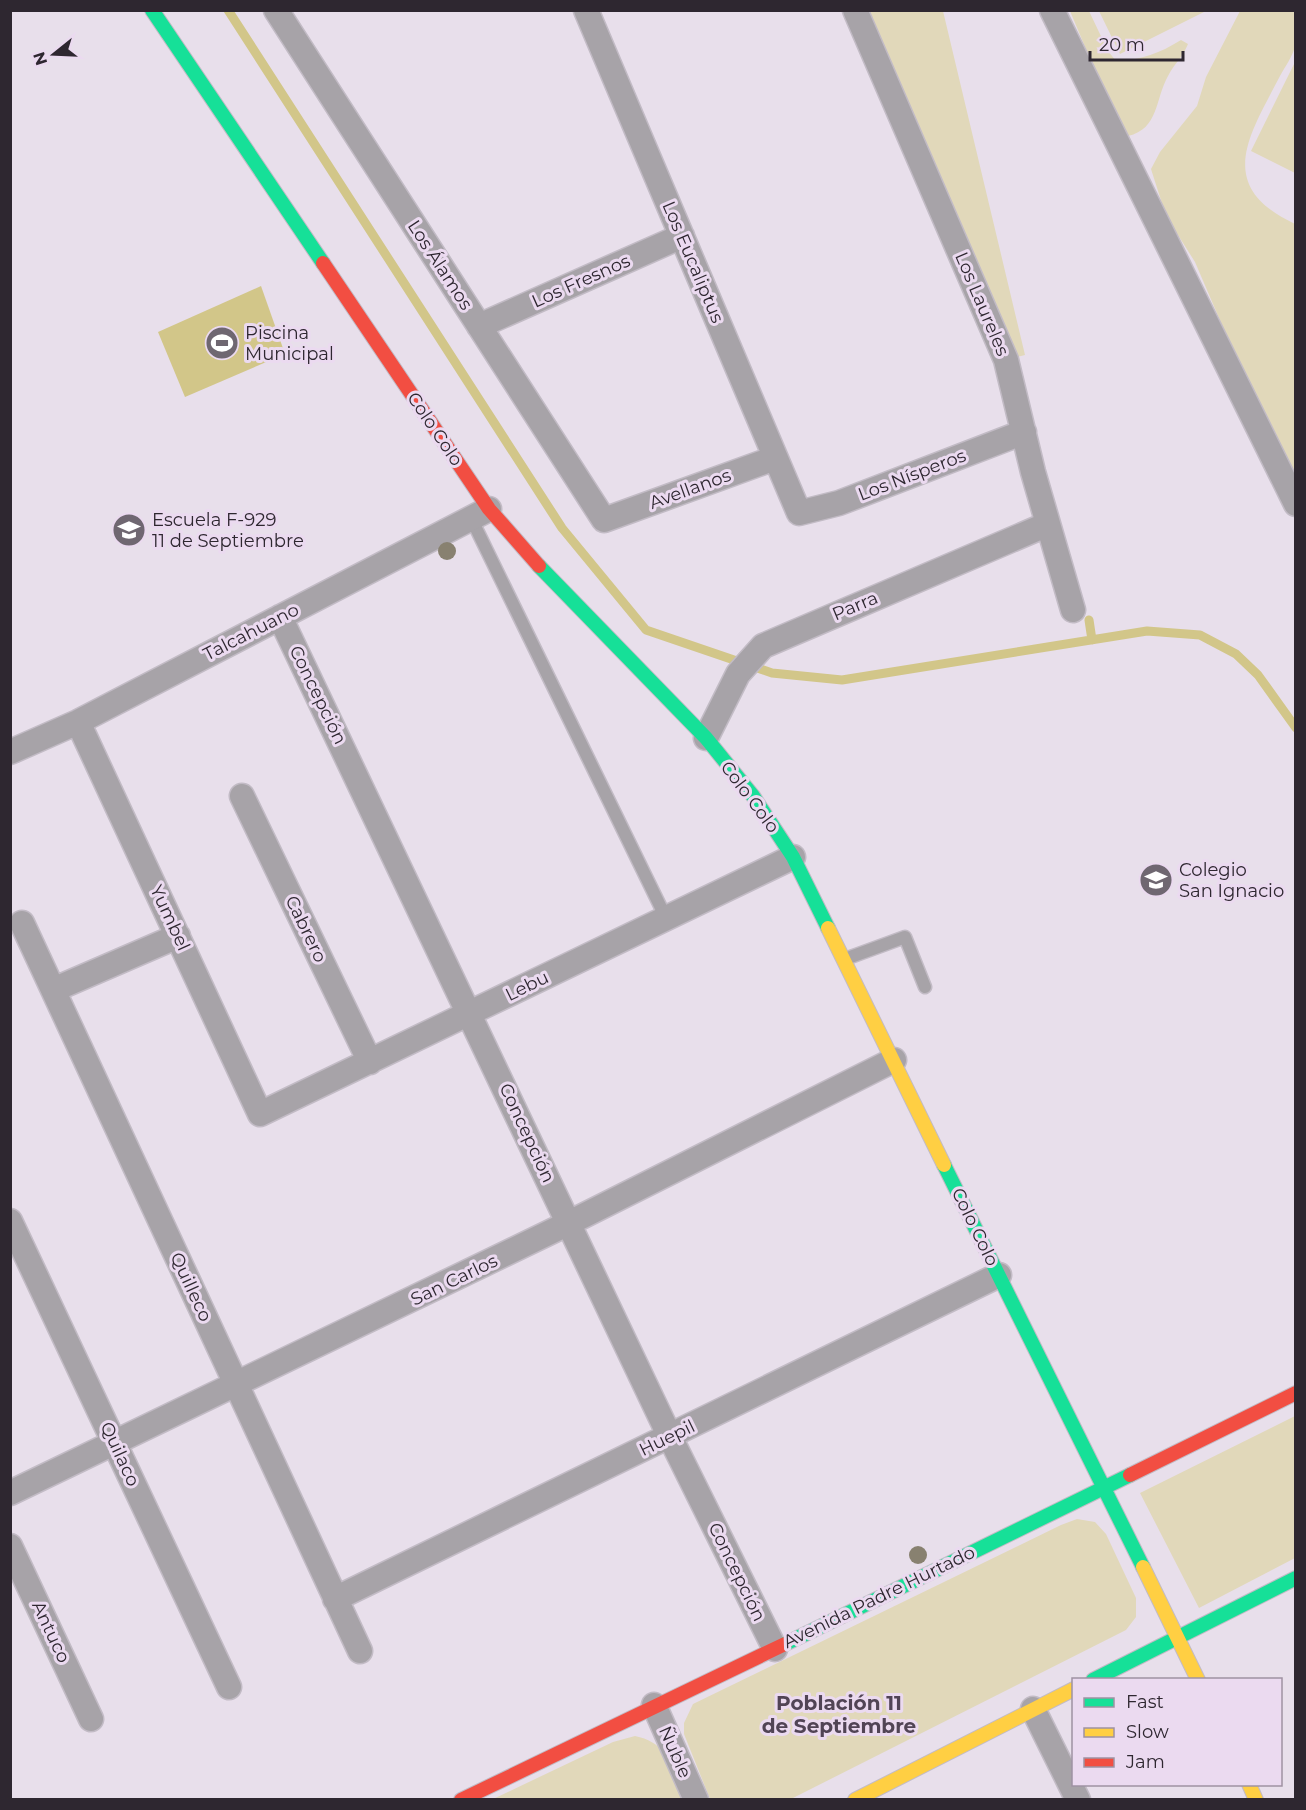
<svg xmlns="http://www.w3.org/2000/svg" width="1306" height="1810" font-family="Montserrat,sans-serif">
<rect width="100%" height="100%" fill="#e8dfeb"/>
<path fill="#e1d8ba" d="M 855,11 L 943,11 L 1025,355 L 1006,360 Z
M 1070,11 L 1089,11 L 1108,51 L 1116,61 C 1142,60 1160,53 1181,40 L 1188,44 C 1183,57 1174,64 1168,76 C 1155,99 1159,129 1128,136 L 1112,111 Z
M 1099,11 L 1206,11 L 1120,54 Z
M 1240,11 L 1295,11 C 1295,22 1298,37 1295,47 C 1292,57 1285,67 1280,76 C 1249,136 1214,186 1295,224 L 1295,479 L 1275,432 L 1240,367 L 1195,262 L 1166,216 L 1151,169 L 1160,152 L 1197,106 L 1206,77 Z
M 1295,62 L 1295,173 L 1251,151 Z
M 1295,1416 L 1295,1558 L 1199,1608 L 1140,1493 Z
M 1077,1519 L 1095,1522 L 1106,1534 L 1136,1598 L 1136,1617 L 1126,1630 L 791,1799 L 710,1799 L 684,1734 L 684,1723 L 693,1704 L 1061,1525 Z
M 635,1736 C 670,1743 673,1770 686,1800 L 491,1800 L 613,1742 Z"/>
<path fill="#d2c689" d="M 261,286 L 285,354 L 185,397 L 158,332 Z"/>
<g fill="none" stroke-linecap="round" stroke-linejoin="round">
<path stroke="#d2c689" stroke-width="9" d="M 228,10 L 562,528 L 646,630 L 772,673 L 842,680 L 1147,631 L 1200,635 L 1236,654 L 1258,675 L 1296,728
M 1089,620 L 1092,640"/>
<defs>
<path id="lane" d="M 471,518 L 666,918
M 845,959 L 905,937 L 925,987"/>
<path id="street" d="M 276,10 L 604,520 L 775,458
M 586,10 L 799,513 L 839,503 L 1024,432
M 855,10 L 1006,360 L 1033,472 L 1073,610
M 1052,10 L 1296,504
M 479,326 L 682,236
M 280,617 L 670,1437 L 775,1649
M 78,722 L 260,1114 L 793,857
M 706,738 L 738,674 L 763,646 L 1048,524
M 10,752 L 78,722 L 489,509
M 242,796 L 370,1062
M 22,923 L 360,1651
M 53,990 L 178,936
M 10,1221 L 229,1687
M 10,1493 L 569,1223 L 894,1060
M 10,1546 L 91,1719
M 335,1599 L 999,1275
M 654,1705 L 696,1800
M 1033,1709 L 1078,1800"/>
<path id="fast" d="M 152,10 L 323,263
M 539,566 L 706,738 L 753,796 L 793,857 L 828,928
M 944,1165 L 1143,1567
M 785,1644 L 1130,1475
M 1093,1680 L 1296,1578"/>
<path id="slow" d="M 828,928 L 944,1165
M 1143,1567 L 1198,1680
M 1249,1784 L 1256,1800
M 855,1800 L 1074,1689"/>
<path id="jam" d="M 323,263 L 489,509 L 539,566
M 1130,1475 L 1296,1393
M 461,1800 L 785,1644"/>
</defs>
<use href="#lane" stroke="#c2bbc5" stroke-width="15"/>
<use href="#street" stroke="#c2bbc5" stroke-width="27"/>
<use href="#fast" stroke="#c2bbc5" stroke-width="16"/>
<use href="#slow" stroke="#c2bbc5" stroke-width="16"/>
<use href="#jam" stroke="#c2bbc5" stroke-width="16"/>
<use href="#lane" stroke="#a7a3a8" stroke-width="12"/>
<use href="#street" stroke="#a7a3a8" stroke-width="24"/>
<use href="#fast" stroke="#16e098" stroke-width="14"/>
<use href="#slow" stroke="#ffcf43" stroke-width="14"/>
<use href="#jam" stroke="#f24e42" stroke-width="14"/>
</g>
<g fill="#888170">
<circle cx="447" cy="551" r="9"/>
<circle cx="918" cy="1555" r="9"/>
</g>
<defs>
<symbol id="stadium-disc" viewBox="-11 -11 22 22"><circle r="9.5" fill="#6f6771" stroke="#ebdaf0"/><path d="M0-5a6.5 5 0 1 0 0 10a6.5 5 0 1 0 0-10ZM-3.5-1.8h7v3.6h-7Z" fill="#fff"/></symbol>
<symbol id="school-disc" viewBox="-11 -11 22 22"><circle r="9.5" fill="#6f6771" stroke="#ebdaf0"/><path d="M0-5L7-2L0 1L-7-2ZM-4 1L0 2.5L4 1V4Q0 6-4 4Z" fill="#fff"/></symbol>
</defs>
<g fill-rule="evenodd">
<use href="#stadium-disc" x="203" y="324" width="38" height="38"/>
<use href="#school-disc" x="110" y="511" width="38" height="38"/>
<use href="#school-disc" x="1137" y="861" width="38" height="38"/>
</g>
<g text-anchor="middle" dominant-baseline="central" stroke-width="6" stroke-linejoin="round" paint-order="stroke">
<g font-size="18" fill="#2e2730" stroke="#ebdaf0">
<text transform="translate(693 262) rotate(67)">Los Eucaliptus</text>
<text transform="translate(440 265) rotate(57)">Los Álamos</text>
<text transform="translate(581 281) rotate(-24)">Los Fresnos</text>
<text transform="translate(982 304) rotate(67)">Los Laureles</text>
<text transform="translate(435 429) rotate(56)">Colo Colo</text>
<text transform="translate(912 475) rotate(-21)">Los Nísperos</text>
<text transform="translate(690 489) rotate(-20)">Avellanos</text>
<text transform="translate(855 606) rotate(-23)">Parra</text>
<text transform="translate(251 632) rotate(-27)">Talcahuano</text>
<text transform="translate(318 695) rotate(64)">Concepción</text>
<text transform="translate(750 797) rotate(53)">Colo Colo</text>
<text transform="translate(170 918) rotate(65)">Yumbel</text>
<text transform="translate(306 929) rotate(64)">Cabrero</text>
<text transform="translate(527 986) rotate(-26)">Lebu</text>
<text transform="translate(527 1133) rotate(65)">Concepción</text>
<text transform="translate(975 1227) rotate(64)">Colo Colo</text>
<text transform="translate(454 1280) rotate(-26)">San Carlos</text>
<text transform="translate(191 1287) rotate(65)">Quilleco</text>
<text transform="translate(667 1438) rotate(-26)">Huepil</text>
<text transform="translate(120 1454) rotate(65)">Quilaco</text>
<text transform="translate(737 1572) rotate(64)">Concepción</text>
<text transform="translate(879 1597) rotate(-26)">Avenida Padre Hurtado</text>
<text transform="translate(51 1632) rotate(65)">Antuco</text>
<text transform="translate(675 1752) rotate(66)">Ñuble</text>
</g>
<g font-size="18" fill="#2e2730" stroke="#ebdaf0" text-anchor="start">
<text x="245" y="333">Piscina<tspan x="245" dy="21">Municipal</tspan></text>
<text x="152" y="520">Escuela F-929<tspan x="152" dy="21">11 de Septiembre</tspan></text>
<text x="1179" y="870">Colegio<tspan x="1179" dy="21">San Ignacio</tspan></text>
</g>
<g font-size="20" font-weight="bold" fill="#514455" stroke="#ebdaf0">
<text x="839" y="1703">Población 11<tspan x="839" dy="23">de Septiembre</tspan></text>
</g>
</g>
<rect width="1306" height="1810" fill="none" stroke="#2e2730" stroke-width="24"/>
<rect x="1072" y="1678" width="210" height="108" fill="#ebdaf0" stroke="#9f92a3" stroke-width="1.5"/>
<rect x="1084" y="1698" width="30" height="9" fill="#16e098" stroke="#9f92a3" stroke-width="1.5"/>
<text x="1126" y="1708" font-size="18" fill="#2e2730">Fast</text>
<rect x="1084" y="1728" width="30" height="9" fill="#ffcf43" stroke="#9f92a3" stroke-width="1.5"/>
<text x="1126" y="1738" font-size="18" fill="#2e2730">Slow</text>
<rect x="1084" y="1758" width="30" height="9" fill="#f24e42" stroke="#9f92a3" stroke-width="1.5"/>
<text x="1126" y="1768" font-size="18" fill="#2e2730">Jam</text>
<g transform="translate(54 54) rotate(252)" stroke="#ebdaf0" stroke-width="4.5" paint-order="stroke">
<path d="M0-4.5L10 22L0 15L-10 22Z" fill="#2e2730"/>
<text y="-9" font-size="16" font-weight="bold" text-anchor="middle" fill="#2e2730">N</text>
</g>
<path d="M1090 51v9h93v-9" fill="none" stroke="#2e2730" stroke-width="3"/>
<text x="1099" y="51" font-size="18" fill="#2e2730" stroke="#ebdaf0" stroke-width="4.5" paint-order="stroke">20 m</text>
</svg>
